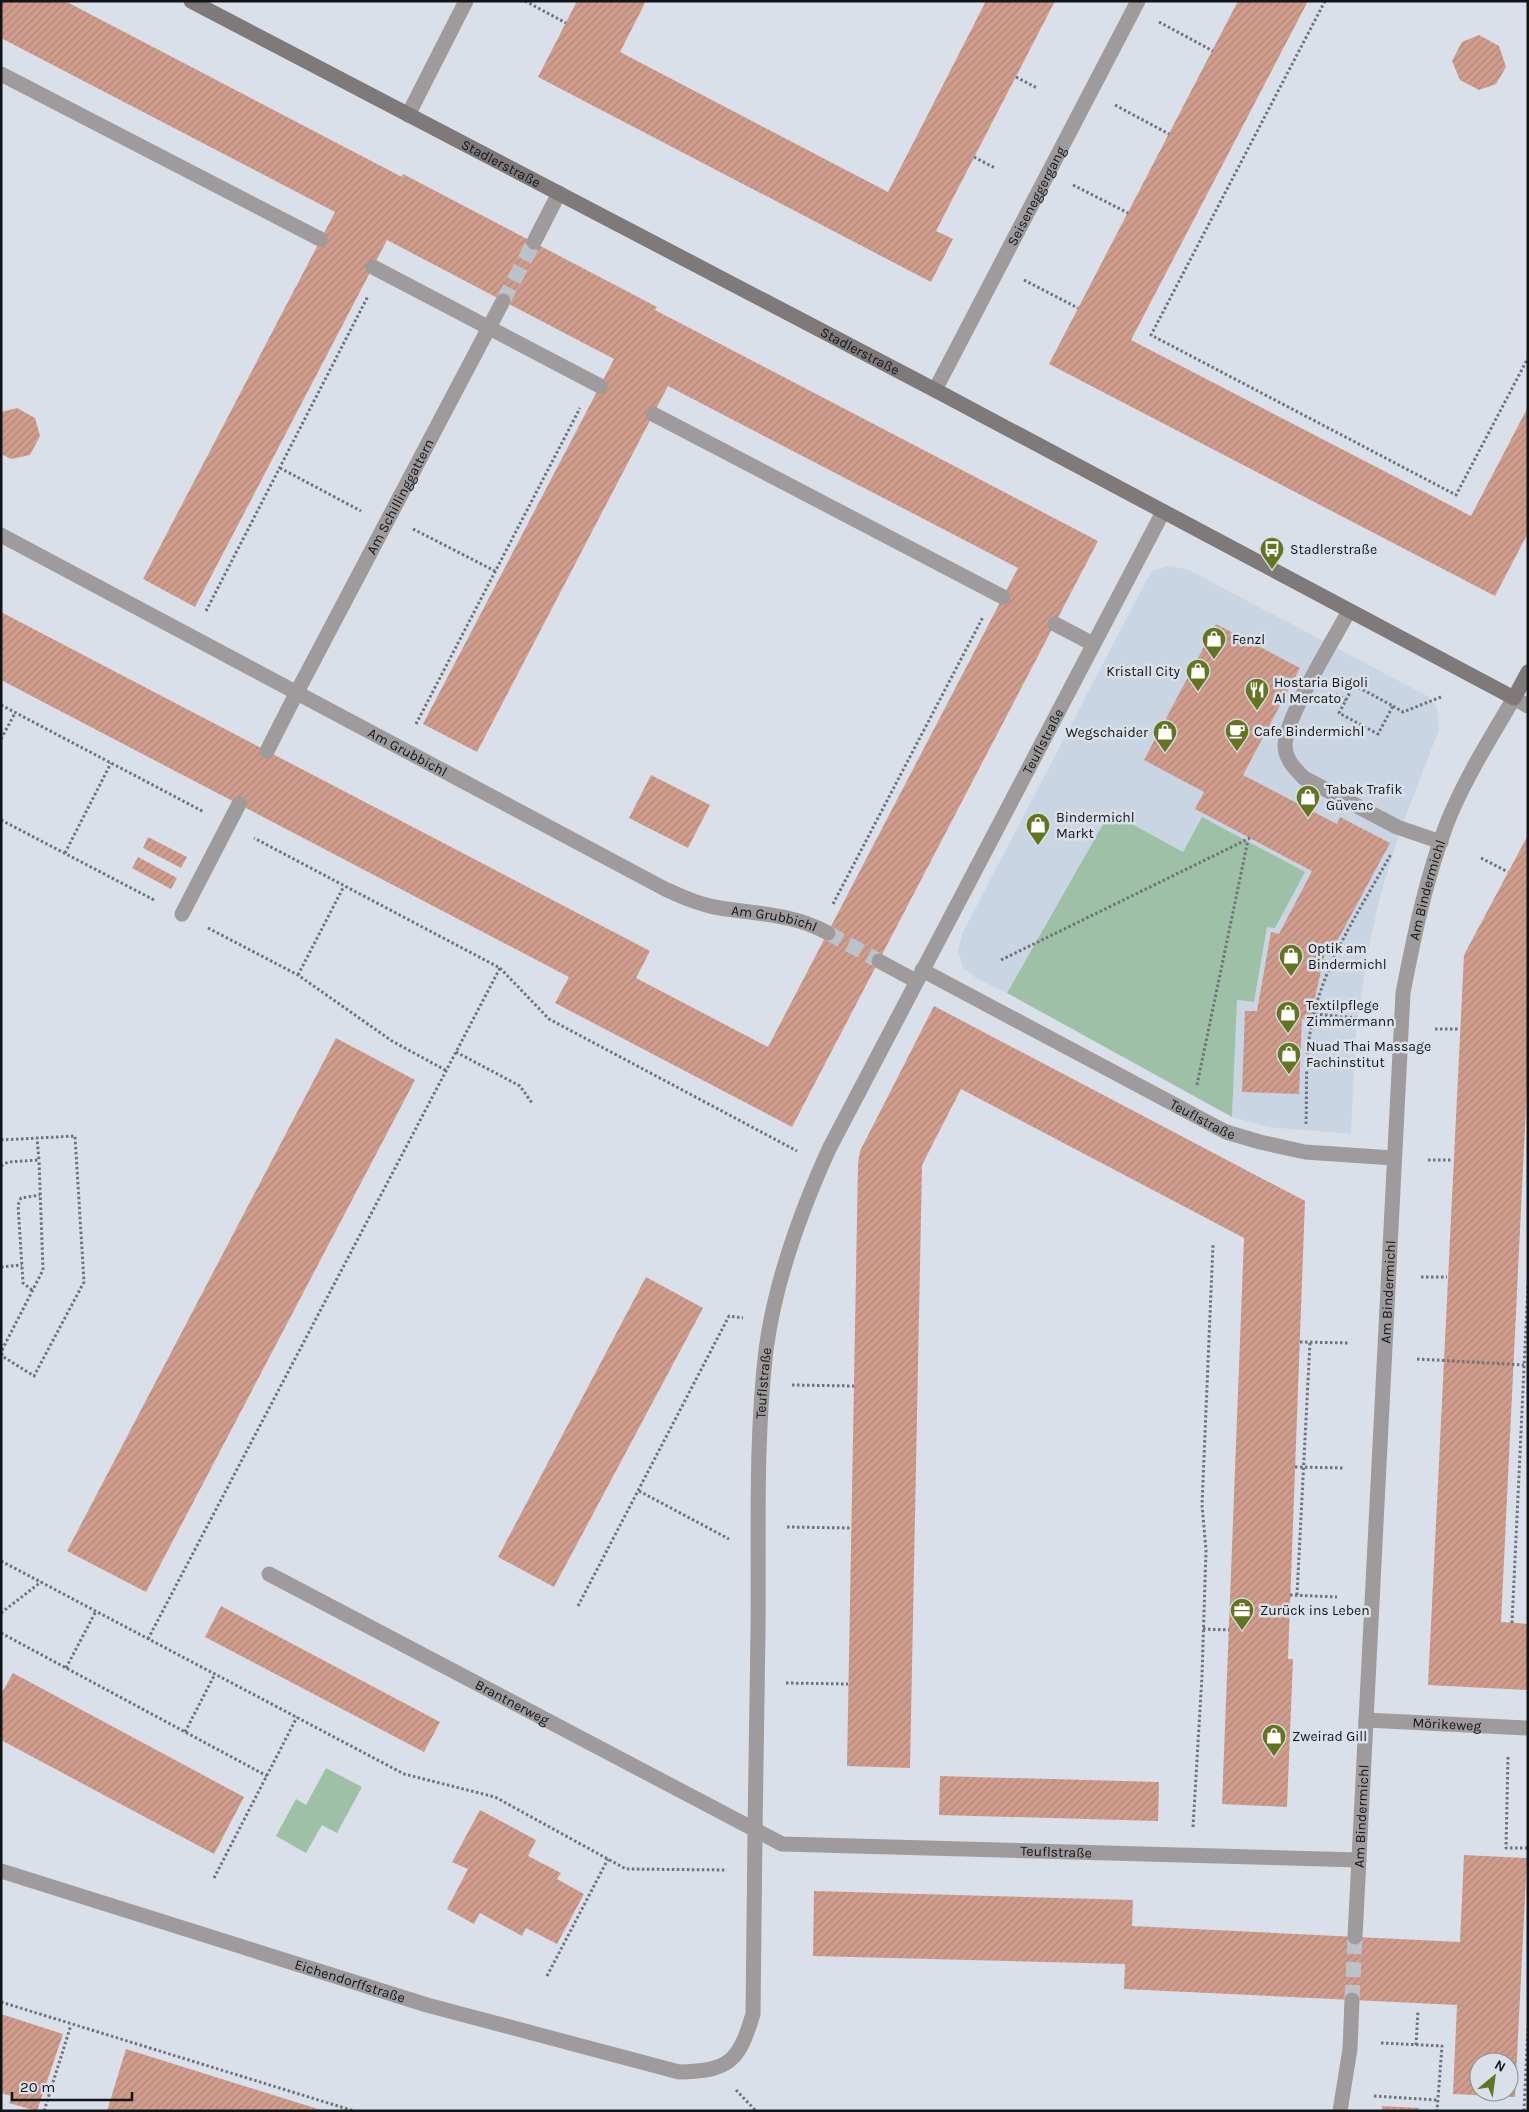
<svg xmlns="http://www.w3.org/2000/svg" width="1529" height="2112" font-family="Karla,sans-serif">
<defs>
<pattern id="building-hatch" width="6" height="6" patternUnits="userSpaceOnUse" patternTransform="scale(1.25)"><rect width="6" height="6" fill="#d09d8d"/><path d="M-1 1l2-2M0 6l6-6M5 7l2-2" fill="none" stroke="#b28679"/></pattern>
</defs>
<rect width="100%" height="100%" fill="#dae0e9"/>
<path fill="#cad5e4" d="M 1170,566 L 1189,570 L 1346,653 L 1429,697 L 1437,708 L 1439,730 L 1401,828 L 1380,897 L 1367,955 L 1356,1033 L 1351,1134 L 1268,1127 L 1232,1117 L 1237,1000 L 1254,1002 L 1267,927 L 1202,817 L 1183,852 L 1110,812 L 1007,993 L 976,978 L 963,968 L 958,951 L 962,934 L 1146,581 L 1154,570 Z"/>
<path fill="#9dc0a6" d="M 1110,812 L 1183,852 L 1202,817 L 1305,872 L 1275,928 L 1267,927 L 1254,1002 L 1237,1000 L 1232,1117 L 1007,993 Z
M 326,1768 L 362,1787 L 337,1833 L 322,1825 L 306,1853 L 276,1836 L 296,1799 L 306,1805 Z"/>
<path fill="url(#building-hatch)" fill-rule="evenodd" d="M 1,1 L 65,1 L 402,177 L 403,174 L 657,307 L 655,310 L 1098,541 L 792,1127 L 555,1003 L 569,977 L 1,680 L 1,612 L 650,951 L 636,978 L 768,1047 L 1018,568 L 668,386 L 477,752 L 423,724 L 614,359 L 387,240 L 195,607 L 143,579 L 335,212 L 1,38 Z
M 577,1 L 646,1 L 620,52 L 888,192 L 986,1 L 1055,1 L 936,231 L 953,239 L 931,282 L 538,77 Z
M 1238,1 L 1308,1 L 1131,340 L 1471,516 L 1528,407 L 1528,533 L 1495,596 L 1049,364 Z
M 1479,35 L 1499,46 L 1506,67 L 1496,84 L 1479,90 L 1460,80 L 1452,61 L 1462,42 Z
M 17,408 L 35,418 L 40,436 L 30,455 L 11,459 L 1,454 L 1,412 Z
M 1216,624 L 1300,668 L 1243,775 L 1337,824 L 1340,817 L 1390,843 L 1335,945 L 1327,944 L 1310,1020 L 1302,1019 L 1299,1094 L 1242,1092 L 1245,1011 L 1257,1011 L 1271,932 L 1279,934 L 1312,871 L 1195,809 L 1204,792 L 1144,760 Z
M 651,775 L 710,805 L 688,848 L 629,818 Z
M 1528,835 L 1528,1065 L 1501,1622 L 1528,1624 L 1528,1690 L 1428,1685 L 1464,955 Z
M 148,837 L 187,857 L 181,868 L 143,848 Z
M 138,857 L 177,878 L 171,889 L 132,868 Z
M 934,1006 L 1305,1201 L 1288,1659 L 1293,1659 L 1287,1807 L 1222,1804 L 1244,1238 L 961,1089 L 922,1165 L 910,1768 L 847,1766 L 858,1164 L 860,1151 Z
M 336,1038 L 415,1080 L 146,1592 L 67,1551 Z
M 646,1277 L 703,1308 L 554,1587 L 498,1557 Z
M 221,1606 L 440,1722 L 424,1752 L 205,1637 Z
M 13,1673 L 244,1797 L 214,1854 L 1,1740 L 1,1694 Z
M 940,1776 L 1159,1782 L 1158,1821 L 939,1815 Z
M 480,1810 L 536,1840 L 528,1856 L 561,1873 L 557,1879 L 584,1894 L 557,1944 L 526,1928 L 522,1936 L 480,1913 L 474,1924 L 447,1909 L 468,1869 L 452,1862 Z
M 1464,1855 L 1527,1858 L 1515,2097 L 1453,2094 L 1457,2005 L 1124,1989 L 1125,1964 L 813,1956 L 814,1891 L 1133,1900 L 1132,1926 L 1460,1942 ZM 1479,2062 L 1509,2062 L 1509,2092 L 1479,2092 Z
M 1,2014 L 63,2034 L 37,2111 L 9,2103 L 11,2096 L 1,2093 Z
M 126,2049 L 321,2110 L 320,2111 L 107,2111 Z
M 1382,2106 L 1419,2108 L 1419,2111 L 1382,2111 Z"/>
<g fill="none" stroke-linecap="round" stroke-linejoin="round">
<path stroke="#bcc2ca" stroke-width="15" stroke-dasharray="15 8" stroke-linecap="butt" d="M 503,301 L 534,242
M 828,933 L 879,961
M 1352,2000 L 1355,1937"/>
<path stroke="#6f7379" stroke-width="3" stroke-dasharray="2.5 2.5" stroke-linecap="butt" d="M 525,1 L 566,23
M 1325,1 L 1151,335 L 1456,495 L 1528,358
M 1159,22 L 1213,51
M 1016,77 L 1037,88
M 1115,105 L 1169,134
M 974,157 L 995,168
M 1073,185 L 1128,213
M 1024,280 L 1078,308
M 280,468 L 361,511
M 413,529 L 495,571
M 206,611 L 368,296
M 1354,685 L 1393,706 L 1378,734 L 1339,713 Z
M 1336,694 L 1346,700
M 1,705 L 204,812
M 1393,706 L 1403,712 L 1441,697
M 416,724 L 580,408
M 1,739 L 15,713
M 1,820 L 156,901
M 65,853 L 111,763
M 1481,858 L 1508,872
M 833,904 L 983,617
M 208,928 L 298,975 L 392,1041 L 447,1071
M 1001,960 L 1250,838
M 500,968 L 549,1019 L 797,1151
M 298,975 L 344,886
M 1315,1014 L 1368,1019
M 1435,1029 L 1459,1029
M 456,1052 L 520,1086 L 532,1103
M 1197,1085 L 1248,840
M 1306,1124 C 1307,1094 1305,1063 1310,1033 C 1320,968 1360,910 1391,854
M 1,1140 L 75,1136 L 84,1282 L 34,1376 L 2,1356 L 1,1344
M 1428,1160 L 1453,1160
M 1,1166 L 8,1162 L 39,1160 L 37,1138
M 1,1267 L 22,1265
M 1421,1277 L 1447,1277
M 32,1290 L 23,1283 L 18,1205 L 21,1198 L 40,1195
M 1300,1342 L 1350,1343
M 2,1350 L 43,1270 L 39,1160
M 1417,1359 L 1524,1365
M 792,1385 L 854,1386
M 1295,1467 L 1344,1468
M 639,1491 L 729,1539
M 787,1527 L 851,1528
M 1,1561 L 404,1774 L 495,1797 L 626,1869 L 727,1870
M 1290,1595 L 1337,1597
M 1297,1595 L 1310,1342
M 578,1606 L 729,1316 L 743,1318
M 1,1613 L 41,1582
M 1512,1623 L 1528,1284
M 1203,1629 L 1229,1630
M 1,1633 L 267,1776
M 148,1639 L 500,968 L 254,838
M 66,1668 L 96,1611
M 786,1683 L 848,1684
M 185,1732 L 215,1674
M 1508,1757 L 1506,1848 L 1528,1848
M 1193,1827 L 1202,1676 L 1206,1550 L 1202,1505 L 1213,1244
M 214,1878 L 297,1717
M 547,1976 L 608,1859
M 1,2002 L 354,2111
M 1381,2043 L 1442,2046 L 1437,2111
M 1416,2045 L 1418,2011
M 736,2090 L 756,2111
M 1374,2096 L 1437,2100
M 44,2111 L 71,2025
M 1524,2111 L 1528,2027"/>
<path stroke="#9f9a9b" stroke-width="15" d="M 1,74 L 320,239
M 373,267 L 600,386
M 653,414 L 1003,597
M 1349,611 C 1333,641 1286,716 1285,745 C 1285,759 1295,769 1304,778 L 1397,827 L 1441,842
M 1055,624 L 1093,644
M 267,751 L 297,692
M 182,914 L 239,804"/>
<g stroke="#9f9a9b" stroke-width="15">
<path d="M 408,115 L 466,1"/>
<path d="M 534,242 L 559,193"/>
<path id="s1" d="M 935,390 L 1138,1"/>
<path id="s2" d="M 1,535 L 665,889 C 683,897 700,905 720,908 C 758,914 793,914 828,933"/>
<path id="s3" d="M 297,692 L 503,301"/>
<path d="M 879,961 L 916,981"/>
<path id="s4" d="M 922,970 L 1226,1132 L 1260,1142 L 1305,1152 L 1393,1158"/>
<path id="s5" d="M 269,1574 L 782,1844 L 1359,1860"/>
<path id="s6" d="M 1366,1720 L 1528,1728"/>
<path id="s7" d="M 1,1871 L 427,2005 L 679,2072 C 730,2071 739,2061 753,2014 C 754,1886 756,1759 758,1631 C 759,1538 755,1443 766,1350 C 775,1281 800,1213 829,1149 L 1163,512"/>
<path id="s8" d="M 1355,1937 L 1403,993 C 1414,936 1426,878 1447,823 C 1464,780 1490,739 1514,698 L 1528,706"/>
<path d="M 1340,2111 L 1350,2049 L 1352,2000"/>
</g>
<path stroke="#80797a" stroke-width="15" id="s9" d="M 191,1 L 935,390 L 1514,698 L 1528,672"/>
</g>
<defs>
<symbol id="bus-pin" viewBox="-11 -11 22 30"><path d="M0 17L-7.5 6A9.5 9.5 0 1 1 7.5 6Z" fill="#647522" stroke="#dae0e9"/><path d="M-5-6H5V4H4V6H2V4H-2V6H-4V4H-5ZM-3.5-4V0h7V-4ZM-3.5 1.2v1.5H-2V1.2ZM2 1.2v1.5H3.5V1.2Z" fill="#fff"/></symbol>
<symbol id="shop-pin" viewBox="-11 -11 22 30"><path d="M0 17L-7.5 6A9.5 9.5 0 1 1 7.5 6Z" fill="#647522" stroke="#dae0e9"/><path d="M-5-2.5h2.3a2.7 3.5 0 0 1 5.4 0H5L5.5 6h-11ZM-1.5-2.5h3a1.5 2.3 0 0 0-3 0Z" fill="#fff"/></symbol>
<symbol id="restaurant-pin" viewBox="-11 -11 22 30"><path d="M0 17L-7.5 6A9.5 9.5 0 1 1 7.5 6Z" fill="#647522" stroke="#dae0e9"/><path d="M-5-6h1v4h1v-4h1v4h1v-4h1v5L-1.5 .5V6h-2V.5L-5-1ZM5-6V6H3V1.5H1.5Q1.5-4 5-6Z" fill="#fff"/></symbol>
<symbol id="cafe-pin" viewBox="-11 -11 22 30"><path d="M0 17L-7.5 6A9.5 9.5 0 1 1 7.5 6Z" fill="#647522" stroke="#dae0e9"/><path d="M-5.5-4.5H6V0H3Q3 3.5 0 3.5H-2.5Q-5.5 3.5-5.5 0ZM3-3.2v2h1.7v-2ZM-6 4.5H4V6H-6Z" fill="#fff"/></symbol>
<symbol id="office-pin" viewBox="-11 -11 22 30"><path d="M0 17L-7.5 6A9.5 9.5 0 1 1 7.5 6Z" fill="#647522" stroke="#dae0e9"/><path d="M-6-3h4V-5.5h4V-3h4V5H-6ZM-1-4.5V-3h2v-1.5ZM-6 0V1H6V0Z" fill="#fff"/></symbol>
</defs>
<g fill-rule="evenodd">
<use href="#bus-pin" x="1258" y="535" width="28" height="38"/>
<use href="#shop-pin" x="1200" y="625" width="28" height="38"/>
<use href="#shop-pin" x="1184" y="657" width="28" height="38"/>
<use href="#restaurant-pin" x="1243" y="676" width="28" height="38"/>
<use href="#cafe-pin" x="1223" y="717" width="28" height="38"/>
<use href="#shop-pin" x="1151" y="718" width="28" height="38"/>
<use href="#shop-pin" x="1294" y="783" width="28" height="38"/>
<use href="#shop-pin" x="1024" y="811" width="28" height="38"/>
<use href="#shop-pin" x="1277" y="942" width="28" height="38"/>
<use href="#shop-pin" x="1274" y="999" width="28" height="38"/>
<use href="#shop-pin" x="1275" y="1040" width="28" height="38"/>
<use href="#office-pin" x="1228" y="1596" width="28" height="38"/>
<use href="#shop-pin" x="1260" y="1722" width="28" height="38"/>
</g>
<g text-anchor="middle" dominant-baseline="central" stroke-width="5" stroke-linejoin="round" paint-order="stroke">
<g font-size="14" fill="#121518" stroke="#dae0e9">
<text stroke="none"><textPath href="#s9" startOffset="350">Stadlerstraße</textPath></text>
<text stroke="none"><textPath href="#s1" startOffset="219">Seiseneggergang</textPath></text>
<text stroke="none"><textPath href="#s9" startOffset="755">Stadlerstraße</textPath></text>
<text stroke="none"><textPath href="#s3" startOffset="221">Am Schillinggattern</textPath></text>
<text stroke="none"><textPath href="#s7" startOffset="2149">Teuflstraße</textPath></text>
<text stroke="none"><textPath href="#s2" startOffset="461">Am Grubbichl</textPath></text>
<text stroke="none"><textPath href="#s8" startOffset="1051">Am Bindermichl</textPath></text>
<text stroke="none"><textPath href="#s2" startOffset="866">Am Grubbichl</textPath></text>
<text stroke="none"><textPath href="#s4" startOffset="318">Teuflstraße</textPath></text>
<text stroke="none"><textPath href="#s8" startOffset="646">Am Bindermichl</textPath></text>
<text stroke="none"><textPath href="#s7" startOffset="1444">Teuflstraße</textPath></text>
<text stroke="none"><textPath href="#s5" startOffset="275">Brantnerweg</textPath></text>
<text stroke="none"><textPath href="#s6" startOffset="81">Mörikeweg</textPath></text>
<text stroke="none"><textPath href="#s8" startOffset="121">Am Bindermichl</textPath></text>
<text stroke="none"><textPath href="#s5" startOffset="854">Teuflstraße</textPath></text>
<text stroke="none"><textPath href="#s7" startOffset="366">Eichendorffstraße</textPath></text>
</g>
<g font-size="14" fill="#121518" stroke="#dae0e9" text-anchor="start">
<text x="1290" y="549">Stadlerstraße</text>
<text x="1232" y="639">Fenzl</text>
<text x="1180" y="671" text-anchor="end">Kristall City</text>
<text x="1274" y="682">Hostaria Bigoli<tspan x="1274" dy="16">Al Mercato</tspan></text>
<text x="1254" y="731">Cafe Bindermichl</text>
<text x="1148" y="732" text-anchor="end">Wegschaider</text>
<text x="1326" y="789">Tabak Trafik<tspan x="1326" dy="16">Güvenc</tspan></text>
<text x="1056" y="817">Bindermichl<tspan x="1056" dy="16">Markt</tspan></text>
<text x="1308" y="948">Optik am<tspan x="1308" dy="16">Bindermichl</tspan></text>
<text x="1306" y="1005">Textilpflege<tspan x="1306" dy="16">Zimmermann</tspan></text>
<text x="1306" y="1046">Nuad Thai Massage<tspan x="1306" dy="16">Fachinstitut</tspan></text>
<text x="1260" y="1610">Zurück ins Leben</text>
<text x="1292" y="1736">Zweirad Gill</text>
</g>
</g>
<rect width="1529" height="2112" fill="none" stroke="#121518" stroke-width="5"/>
<g transform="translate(1494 2077) rotate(29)"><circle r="24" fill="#dae0e9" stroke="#8a8f95"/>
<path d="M0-4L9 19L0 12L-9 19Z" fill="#647522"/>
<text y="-8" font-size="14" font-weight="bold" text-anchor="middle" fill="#121518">N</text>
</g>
<path d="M12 2092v8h120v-8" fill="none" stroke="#121518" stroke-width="2.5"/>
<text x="20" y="2092" font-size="15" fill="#121518" stroke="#dae0e9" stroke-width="4" paint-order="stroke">20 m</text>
</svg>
